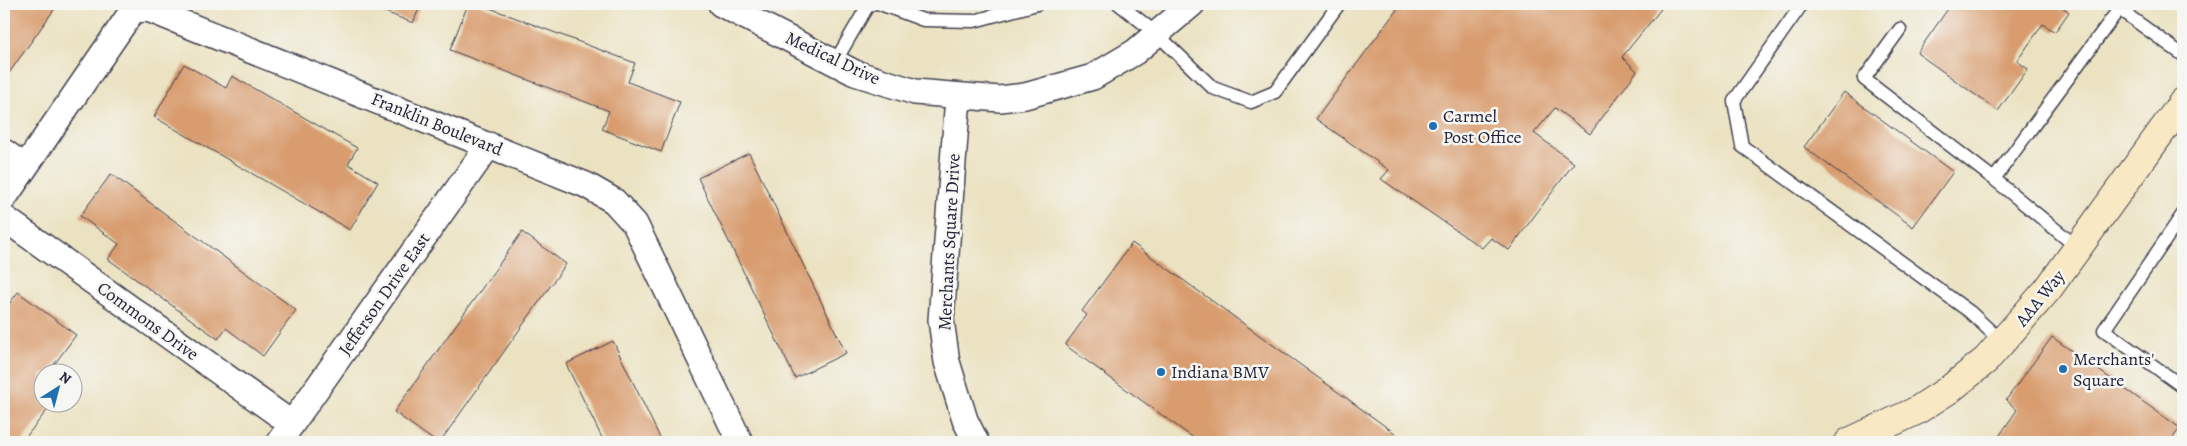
<svg xmlns="http://www.w3.org/2000/svg" width="2187" height="446" font-family="Alegreya,serif">
<rect width="100%" height="100%" fill="#f6f6f2"/>
<filter id="ink" filterUnits="userSpaceOnUse"><feTurbulence type="fractalNoise" baseFrequency=".02" numOctaves="2"/><feDisplacementMap in="SourceGraphic" scale="10" xChannelSelector="R" yChannelSelector="G"/><feConvolveMatrix kernelMatrix="1 2 1 2 8 2 1 2 1" color-interpolation-filters="sRGB"/></filter>
<filter id="wash" filterUnits="userSpaceOnUse"><feTurbulence type="fractalNoise" baseFrequency=".0096" numOctaves="4" result="noise"/><feDisplacementMap in="SourceGraphic" scale="20" xChannelSelector="R" yChannelSelector="G"/><feGaussianBlur stdDeviation="1.12" result="paint"/><feColorMatrix in="noise" values="0 0 0 0 0 0 0 0 0 0 0 0 0 0 0 0 0 1.4 0 .05"/><feComposite in="paint" operator="in"/></filter>
<g filter="url(#wash)">
<rect width="100%" height="100%" fill="#ebe2c1"/>
<g id="blocks">
<path fill="#d89c6e" d="M 4,4 L 58,4 L 4,80 Z
M 365,4 L 421,4 L 413,23 Z
M 468,4 L 479,4 L 635,63 L 628,82 L 680,102 L 661,152 L 602,129 L 609,111 L 450,50 Z
M 1401,4 L 1653,4 L 1661,9 L 1622,57 L 1637,71 L 1590,134 L 1555,108 L 1534,133 L 1574,163 L 1509,250 L 1491,238 L 1482,248 L 1381,179 L 1389,170 L 1316,119 Z
M 1947,4 L 2062,4 L 2061,6 L 2069,12 L 2055,32 L 2043,24 L 2017,61 L 2028,69 L 1998,111 L 1917,53 L 1950,6 Z
M 184,64 L 226,88 L 232,76 L 357,148 L 348,164 L 378,182 L 350,230 L 154,117 Z
M 1844,92 L 1953,172 L 1913,227 L 1804,147 Z
M 749,153 L 846,353 L 795,378 L 698,178 Z
M 111,174 L 296,310 L 263,356 L 226,328 L 218,339 L 108,259 L 119,244 L 80,216 Z
M 522,232 L 566,264 L 440,442 L 436,442 L 394,412 Z
M 1132,243 L 1407,442 L 1199,442 L 1065,345 L 1087,315 L 1082,311 Z
M 18,292 L 76,335 L 47,374 L 42,374 L 40,383 L 42,385 L 42,404 L 52,404 L 22,442 L 11,442 L 4,437 L 4,311 Z
M 2052,337 L 2180,428 L 2170,442 L 1995,442 L 2017,410 L 2006,400 Z
M 613,341 L 662,442 L 604,442 L 566,364 Z"/>
</g>
</g>
<g filter="url(#ink)">
<use href="#blocks" fill-opacity="0" stroke="#403f4f" stroke-width="1"/>
<g fill="none" stroke-linecap="round" stroke-linejoin="round">
<defs>
<path id="lane" d="M 880,4 L 923,20 L 974,21 L 1037,4
M 1119,4 L 1157,34 L 1213,88 L 1251,102 L 1275,92 L 1339,4
M 1802,4 L 1734,101 L 1742,146 L 1970,312 L 2002,342
M 1900,29 L 1864,79 L 1994,179
M 835,62 L 867,7 L 872,4
M 2183,214 L 2104,330 L 2183,387
M 2078,248 L 1994,179 L 2119,9 L 2183,55"/>
<path id="street" d="M 721,4 L 855,73 L 915,92 L 1000,99 L 1025,96 L 1093,77 L 1135,52 L 1192,4
M 958,97 L 941,320 L 947,362 L 965,420 L 976,442
M 4,152 L 25,167
M 4,198 L 133,10 L 148,9 L 586,185 L 614,201 L 635,224 L 740,442
M 4,218 L 292,424
M 279,442 L 489,145"/>
<path id="secondary" d="M 1849,442 L 1916,411 L 1950,389 L 1986,360 L 2048,289 L 2183,102"/>
</defs>
<use href="#lane" stroke="#403f4f" stroke-width="15"/>
<use href="#street" stroke="#403f4f" stroke-width="28"/>
<use href="#secondary" stroke="#403f4f" stroke-width="30"/>
<use href="#lane" stroke="#fff" stroke-width="12"/>
<use href="#street" stroke="#fff" stroke-width="25"/>
<use href="#secondary" stroke="#f8e8c3" stroke-width="28"/>
</g>
</g>
<g fill="#1f6fb2" stroke="#f6f6f2" stroke-width="2">
<circle cx="1433" cy="126" r="5"/>
<circle cx="2063" cy="369" r="5"/>
<circle cx="1161" cy="372" r="5"/>
</g>
<g text-anchor="middle" dominant-baseline="central" stroke-width="5" stroke-linejoin="round" paint-order="stroke">
<g font-size="18" fill="#22223b" stroke="#f6f6f2">
<text transform="translate(833 58) rotate(25)">Medical Drive</text>
<text transform="translate(437 124) rotate(22)">Franklin Boulevard</text>
<text transform="translate(949 242) rotate(-87)">Merchants Square Drive</text>
<text transform="translate(384 294) rotate(-55)">Jefferson Drive East</text>
<text transform="translate(2040 298) rotate(-51)">AAA Way</text>
<text transform="translate(148 321) rotate(36)">Commons Drive</text>
</g>
<g font-size="18" fill="#22223b" stroke="#f6f6f2" text-anchor="start">
<text x="1443" y="116">Carmel<tspan x="1443" dy="21">Post Office</tspan></text>
<text x="2073" y="359">Merchants'<tspan x="2073" dy="21">Square</tspan></text>
<text x="1171" y="372">Indiana BMV</text>
</g>
</g>
<rect width="2187" height="446" fill="none" stroke="#f6f6f2" stroke-width="20"/>
<g transform="translate(58 388) rotate(36)"><circle r="24" fill="#f6f6f2" stroke="#a1a1a9"/>
<path d="M0-4L9 19L0 12L-9 19Z" fill="#1f6fb2"/>
<text y="-8" font-size="14" font-weight="bold" text-anchor="middle" fill="#22223b">N</text>
</g>
</svg>
